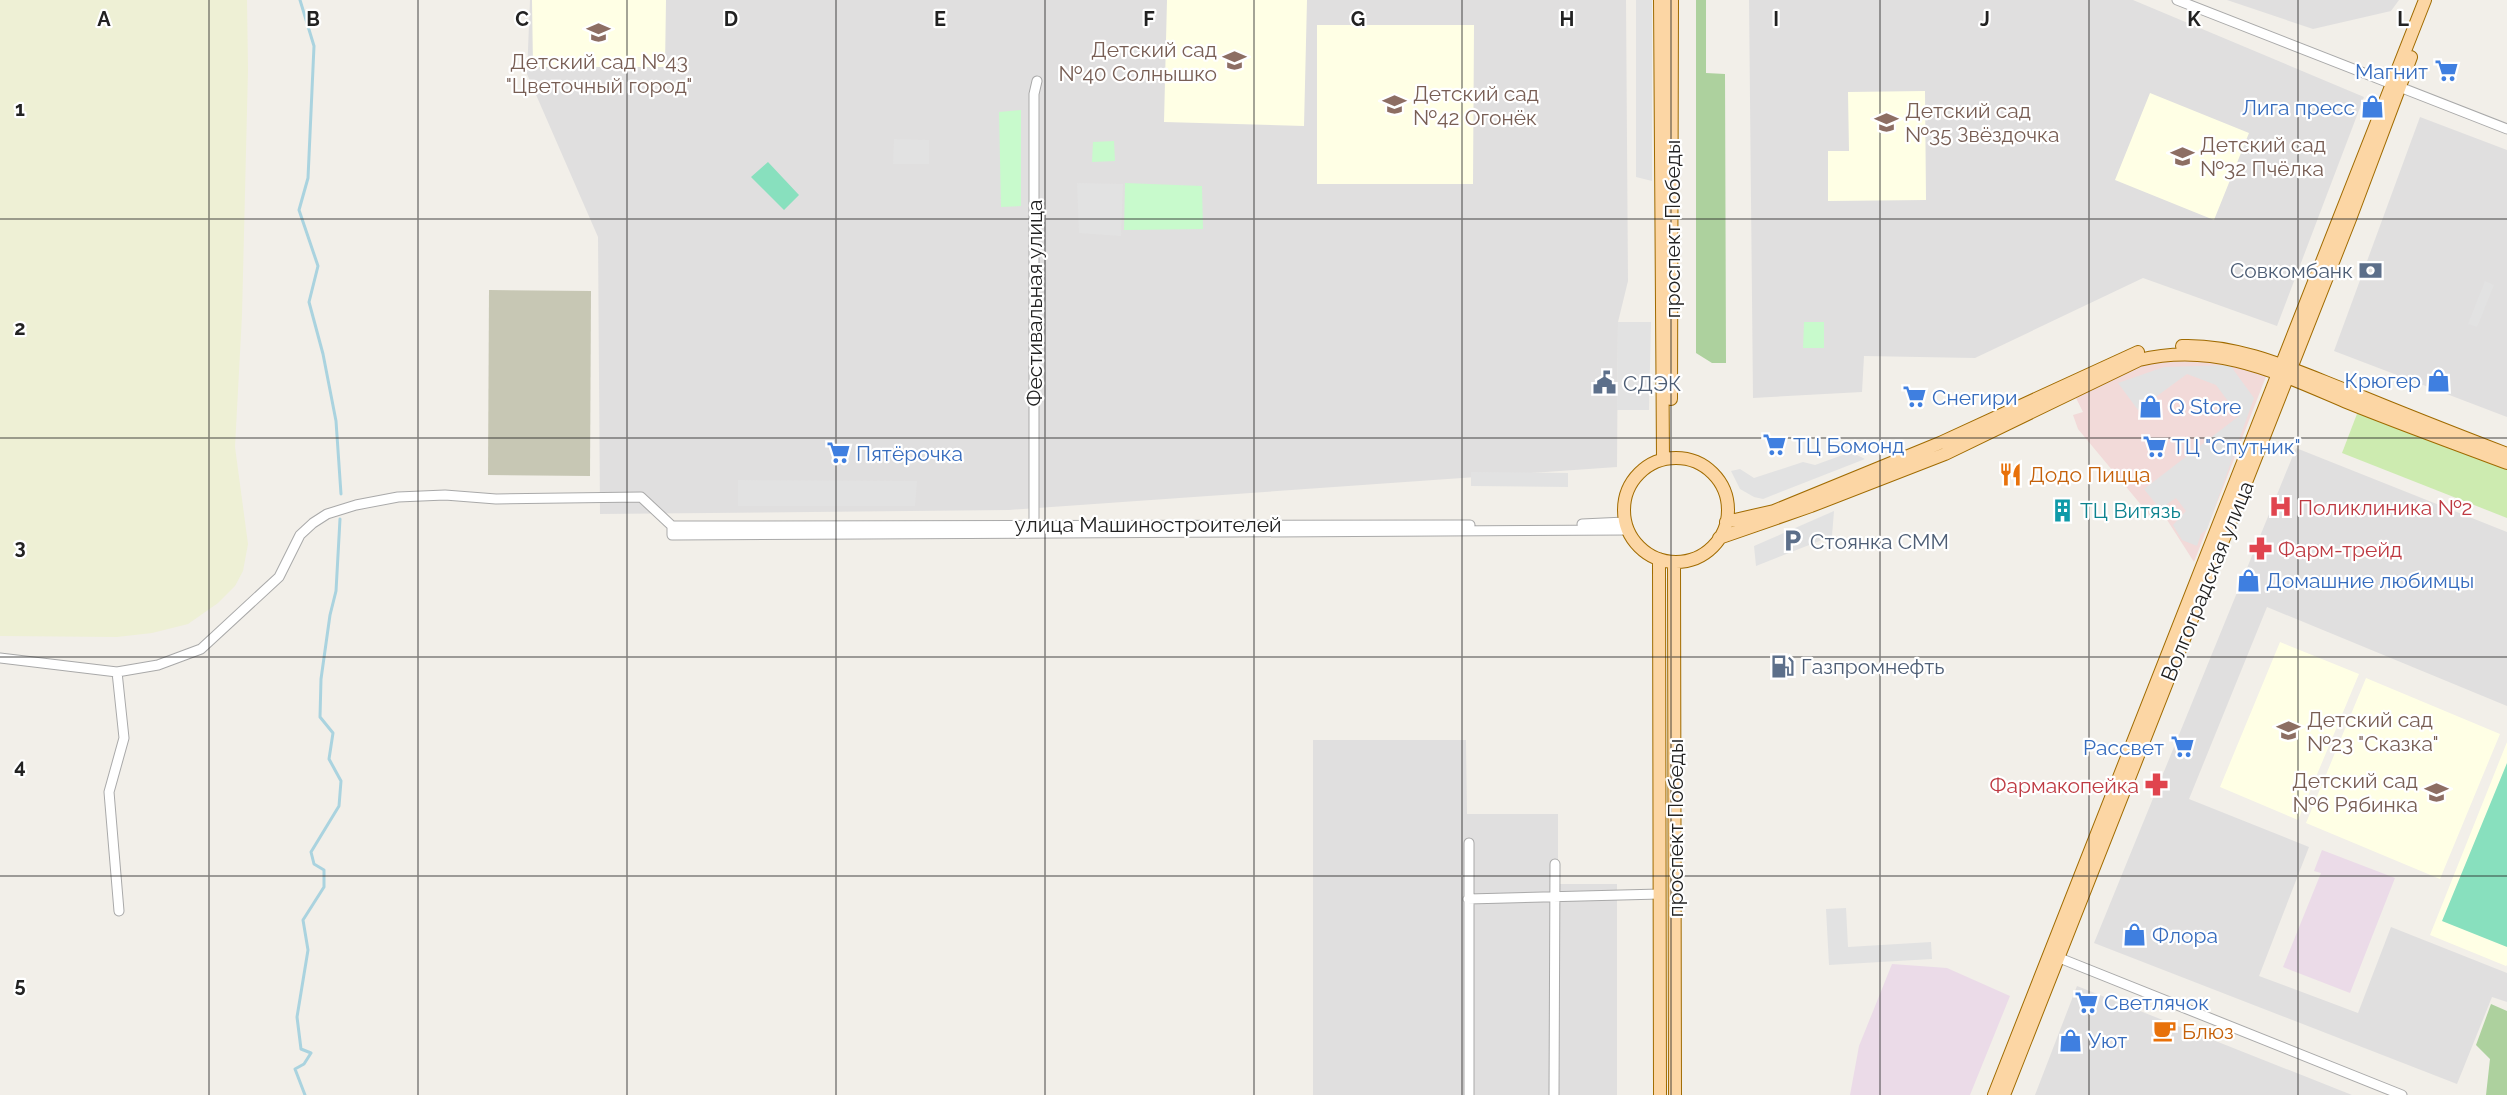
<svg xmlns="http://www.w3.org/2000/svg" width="2507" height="1095" font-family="Raleway,sans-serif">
<rect width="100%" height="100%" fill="#f2efe9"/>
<path fill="#e0dfdf" d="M 530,0 L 1626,0 L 1628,281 L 1618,322 L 1617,467 L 1009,510 L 600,514 L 598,237 L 527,74 Z
M 1749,0 L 2133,0 L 2364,97 L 2277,326 L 2143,278 L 1975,358 L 1864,356 L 1862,392 L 1753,398 Z
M 2227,0 L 2399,0 L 2391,11 L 2313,29 Z
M 2420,117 L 2507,150 L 2507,417 L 2334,351 Z
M 2296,448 L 2507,532 L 2507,706 L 2267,607 L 2189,799 L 2309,847 L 2259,976 L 2358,1013 L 2391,927 L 2507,973 L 2507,1002 L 2492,997 L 2457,1084 L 2094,943 Z
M 1313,740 L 1466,740 L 1467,814 L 1558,814 L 1558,884 L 1617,884 L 1617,1095 L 1313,1095 Z
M 2077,986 L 2352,1095 L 2035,1095 Z"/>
<path fill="#f2dad9" d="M 2201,358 L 2267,374 L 2194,562 L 2162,512 L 2152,518 L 2078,429 L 2073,415 L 2083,412 L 2076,398 L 2120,372 L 2163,359 Z"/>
<path fill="#ebdbe8" d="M 2322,850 L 2395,878 L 2350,993 L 2283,967 L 2321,873 L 2314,871 Z
M 1892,964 L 1947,968 L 2010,996 L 1970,1095 L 1850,1095 L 1859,1046 Z"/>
<path fill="#ffffe5" d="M 532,0 L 666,0 L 665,67 L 533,67 Z
M 1167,0 L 1307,0 L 1304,126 L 1164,122 Z
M 1317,25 L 1474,25 L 1473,184 L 1317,184 Z
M 1925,91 L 1926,200 L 1828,201 L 1828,151 L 1849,151 L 1848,92 Z
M 2150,93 L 2249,133 L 2214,220 L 2115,180 Z
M 2280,642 L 2359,674 L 2298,820 L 2220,787 Z
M 2366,678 L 2500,734 L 2440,879 L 2306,823 Z
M 2507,742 L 2507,965 L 2506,966 L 2430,935 Z"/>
<path fill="#c7c7b4" d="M 489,290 L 591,291 L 590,476 L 488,475 Z"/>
<path fill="#eef0d5" d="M 0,0 L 247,0 L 248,70 L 242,315 L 235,447 L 248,544 L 243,571 L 235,586 L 218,603 L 188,624 L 152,633 L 117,637 L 0,636 Z"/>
<path fill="#cdebb0" d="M 2360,406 L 2507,464 L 2507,518 L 2342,453 Z"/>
<path fill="#add19e" d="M 1696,0 L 1706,0 L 1706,73 L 1725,74 L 1726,363 L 1712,363 L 1696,353 Z
M 2491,1004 L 2507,1011 L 2507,1095 L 2486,1095 L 2490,1059 L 2476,1045 Z"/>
<path fill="#c8facc" d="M 1021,110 L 1021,206 L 1001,207 L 999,112 Z
M 1114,141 L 1115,161 L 1092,162 L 1093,142 Z
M 1125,183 L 1202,186 L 1203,229 L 1124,230 Z
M 1804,322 L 1824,322 L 1824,348 L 1803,348 Z"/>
<path fill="#88e0be" d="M 768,162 L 799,195 L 784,210 L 751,177 Z
M 2507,763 L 2507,947 L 2442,921 Z"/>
<path fill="#e2e2e2" d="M 1636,0 L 1652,0 L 1652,181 L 1636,177 Z
M 894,139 L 929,140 L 929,164 L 893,164 Z
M 1077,183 L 1123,184 L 1121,236 L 1079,233 Z
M 2485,281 L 2494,285 L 2477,327 L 2468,324 Z
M 1618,322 L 1651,322 L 1649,410 L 1617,410 Z
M 2230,365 L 2254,398 L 2207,529 L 2201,534 L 2197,546 L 2182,540 L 2173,525 L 2186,511 L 2176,498 L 2160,509 L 2144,489 L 2239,416 L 2216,385 L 2187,374 L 2138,410 L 2118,383 L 2164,367 Z
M 1851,452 L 1865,459 L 1763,499 L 1754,497 L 1740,489 L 1731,471 L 1740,469 L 1754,478 L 1803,462 L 1815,465 Z
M 1471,472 L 1568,473 L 1568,487 L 1471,486 Z
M 738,480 L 917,481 L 915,506 L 738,506 Z
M 1834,511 L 1832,536 L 1756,566 L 1754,546 Z
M 1846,908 L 1848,947 L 1931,942 L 1932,959 L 1829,965 L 1826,909 Z"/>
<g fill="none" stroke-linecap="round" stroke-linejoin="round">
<path stroke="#aad3df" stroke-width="3" d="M 300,0 L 314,46 L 308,178 L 299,210 L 318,266 L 309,302 L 323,354 L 336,421 L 341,494
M 305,1095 L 295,1069 L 304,1064 L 311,1053 L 301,1049 L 297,1017 L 308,950 L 303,920 L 324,887 L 324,870 L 314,864 L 311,852 L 339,806 L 341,781 L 329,759 L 333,733 L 320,717 L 321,679 L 330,615 L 336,591 L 340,519"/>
<defs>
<path id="minor" d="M 2177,0 L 2507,129
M 1034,524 L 1034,94 L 1037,81
M 1582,524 L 1625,522
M 672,526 L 1470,525
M 0,658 L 117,672 L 158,665 L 201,649 L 279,577 L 300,535 L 313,523 L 327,514 L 356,505 L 398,497 L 445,495 L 496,499 L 641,497 L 672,526 L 672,535 L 1629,530
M 117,672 L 124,738 L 109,792 L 119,911
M 1468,899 L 1660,894
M 2057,957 L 2402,1095
M 1469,1095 L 1469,843
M 1554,1095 L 1555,864"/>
<path id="major" d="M 1660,0 L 1663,459
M 2182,346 C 2242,344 2298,372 2353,393 C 2404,414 2455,434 2507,454
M 1671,399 L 1672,0
M1624 510a52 52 0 1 1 104 0a52 52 0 1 1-104 0Z
M 1726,522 L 1774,511 L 1940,443 L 2138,352
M 1719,538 L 1811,506 L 1945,454 L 2139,360 C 2216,341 2280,374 2349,403 C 2401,424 2454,443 2507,463
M 1659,559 L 1660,1095
M 1674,562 L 1675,1095
M 1994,1095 L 2425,0
M 2004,1095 L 2350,219 L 2411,57"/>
</defs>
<use href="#minor" stroke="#a9a9a9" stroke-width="11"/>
<use href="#major" stroke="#a06b00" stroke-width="14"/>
<use href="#minor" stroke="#fff" stroke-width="9"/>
<use href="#major" stroke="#fcd6a4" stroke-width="12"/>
</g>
<path fill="none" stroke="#222" stroke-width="1.5" stroke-opacity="0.55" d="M 209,0 L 209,1095M 418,0 L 418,1095M 627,0 L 627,1095M 836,0 L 836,1095M 1045,0 L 1045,1095M 1254,0 L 1254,1095M 1462,0 L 1462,1095M 1671,0 L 1671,1095M 1880,0 L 1880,1095M 2089,0 L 2089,1095M 2298,0 L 2298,1095M 0,219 L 2507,219M 0,438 L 2507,438M 0,657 L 2507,657M 0,876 L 2507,876"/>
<defs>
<symbol id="school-bare" viewBox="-9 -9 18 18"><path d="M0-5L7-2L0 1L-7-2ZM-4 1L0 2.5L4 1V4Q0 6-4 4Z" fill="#8d6e63" stroke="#fff" stroke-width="2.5" paint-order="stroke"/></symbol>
<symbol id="supermarket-bare" viewBox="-9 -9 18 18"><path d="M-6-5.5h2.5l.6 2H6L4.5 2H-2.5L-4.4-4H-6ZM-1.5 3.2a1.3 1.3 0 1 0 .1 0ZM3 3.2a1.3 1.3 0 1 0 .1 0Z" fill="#3f7fe0" stroke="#fff" stroke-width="2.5" paint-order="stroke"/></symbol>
<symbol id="shop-bare" viewBox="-9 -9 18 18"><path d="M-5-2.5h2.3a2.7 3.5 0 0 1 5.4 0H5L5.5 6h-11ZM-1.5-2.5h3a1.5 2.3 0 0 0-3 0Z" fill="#3f7fe0" stroke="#fff" stroke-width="2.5" paint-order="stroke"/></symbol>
<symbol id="bank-bare" viewBox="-9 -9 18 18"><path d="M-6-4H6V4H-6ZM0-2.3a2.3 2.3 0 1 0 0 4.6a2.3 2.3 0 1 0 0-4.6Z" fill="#5c6f8a" stroke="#fff" stroke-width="2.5" paint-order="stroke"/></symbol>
<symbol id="civic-bare" viewBox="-9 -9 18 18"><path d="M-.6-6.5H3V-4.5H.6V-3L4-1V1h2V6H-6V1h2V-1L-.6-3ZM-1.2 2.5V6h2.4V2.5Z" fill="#5c6f8a" stroke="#fff" stroke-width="2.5" paint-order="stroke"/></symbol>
<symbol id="restaurant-bare" viewBox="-9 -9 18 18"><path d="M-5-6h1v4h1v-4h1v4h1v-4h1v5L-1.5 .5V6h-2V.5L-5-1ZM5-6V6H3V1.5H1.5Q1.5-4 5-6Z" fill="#e8710a" stroke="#fff" stroke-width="2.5" paint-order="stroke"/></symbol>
<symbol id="hospital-bare" viewBox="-9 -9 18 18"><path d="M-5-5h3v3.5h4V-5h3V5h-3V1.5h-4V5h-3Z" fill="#e0444e" stroke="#fff" stroke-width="2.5" paint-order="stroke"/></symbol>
<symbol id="building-bare" viewBox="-9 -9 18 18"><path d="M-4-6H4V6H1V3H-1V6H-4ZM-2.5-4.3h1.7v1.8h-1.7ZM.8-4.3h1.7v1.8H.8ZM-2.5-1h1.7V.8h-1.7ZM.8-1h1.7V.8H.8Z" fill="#0f9aa8" stroke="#fff" stroke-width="2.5" paint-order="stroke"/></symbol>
<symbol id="parking-bare" viewBox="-9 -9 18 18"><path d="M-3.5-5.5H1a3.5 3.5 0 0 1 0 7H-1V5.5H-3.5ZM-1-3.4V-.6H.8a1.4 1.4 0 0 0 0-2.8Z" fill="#5c6f8a" stroke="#fff" stroke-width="2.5" paint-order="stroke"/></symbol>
<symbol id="pharmacy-bare" viewBox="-9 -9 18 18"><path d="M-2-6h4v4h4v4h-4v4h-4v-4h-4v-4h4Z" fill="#e0444e" stroke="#fff" stroke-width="2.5" paint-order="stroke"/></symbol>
<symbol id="fuel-bare" viewBox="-9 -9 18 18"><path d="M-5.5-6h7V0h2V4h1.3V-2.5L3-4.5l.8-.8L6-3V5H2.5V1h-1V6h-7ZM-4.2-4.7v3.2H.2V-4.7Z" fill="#5c6f8a" stroke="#fff" stroke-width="2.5" paint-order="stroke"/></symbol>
<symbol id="cafe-bare" viewBox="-9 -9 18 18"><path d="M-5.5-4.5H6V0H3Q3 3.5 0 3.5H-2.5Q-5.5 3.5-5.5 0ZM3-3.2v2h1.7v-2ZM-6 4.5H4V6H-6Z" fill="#e8710a" stroke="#fff" stroke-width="2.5" paint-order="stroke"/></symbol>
</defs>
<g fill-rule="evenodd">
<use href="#school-bare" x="582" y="16" width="33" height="33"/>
<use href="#school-bare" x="1218" y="44" width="33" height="33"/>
<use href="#supermarket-bare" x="2430" y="54" width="33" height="33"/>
<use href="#school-bare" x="1378" y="88" width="33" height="33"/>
<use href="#shop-bare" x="2356" y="90" width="33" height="33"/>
<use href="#school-bare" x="1870" y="106" width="33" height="33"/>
<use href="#school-bare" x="2166" y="140" width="33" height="33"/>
<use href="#bank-bare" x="2354" y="254" width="33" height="33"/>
<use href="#shop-bare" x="2422" y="364" width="33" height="33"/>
<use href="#civic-bare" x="1588" y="366" width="33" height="33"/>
<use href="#supermarket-bare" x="1898" y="380" width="33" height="33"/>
<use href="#shop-bare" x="2134" y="390" width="33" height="33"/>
<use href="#supermarket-bare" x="1758" y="428" width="33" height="33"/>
<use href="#supermarket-bare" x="2138" y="430" width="33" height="33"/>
<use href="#supermarket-bare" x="822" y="436" width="33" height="33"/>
<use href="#restaurant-bare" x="1994" y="458" width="33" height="33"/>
<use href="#hospital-bare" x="2264" y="490" width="33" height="33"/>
<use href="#building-bare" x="2046" y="494" width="33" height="33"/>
<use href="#parking-bare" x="1776" y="524" width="33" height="33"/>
<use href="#pharmacy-bare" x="2244" y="532" width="33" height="33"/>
<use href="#shop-bare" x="2232" y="564" width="33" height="33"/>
<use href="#fuel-bare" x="1766" y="650" width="33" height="33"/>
<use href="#school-bare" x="2272" y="714" width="33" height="33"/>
<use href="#supermarket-bare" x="2166" y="730" width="33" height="33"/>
<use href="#pharmacy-bare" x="2140" y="768" width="33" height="33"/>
<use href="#school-bare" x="2420" y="776" width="33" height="33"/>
<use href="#shop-bare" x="2118" y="918" width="33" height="33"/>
<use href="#supermarket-bare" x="2070" y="986" width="33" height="33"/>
<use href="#cafe-bare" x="2148" y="1014" width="33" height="33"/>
<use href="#shop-bare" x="2054" y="1024" width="33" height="33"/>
</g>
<g text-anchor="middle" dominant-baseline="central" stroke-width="4.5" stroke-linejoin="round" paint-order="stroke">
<g font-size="21" fill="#785e54" stroke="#fff" text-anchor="start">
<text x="1217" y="49" text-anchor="end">Детский сад<tspan x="1217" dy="24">№40 Солнышко</tspan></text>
<text x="599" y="61" text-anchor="middle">Детский сад №43<tspan x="599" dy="24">"Цветочный город"</tspan></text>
<text x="1413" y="93">Детский сад<tspan x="1413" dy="24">№42 Огонёк</tspan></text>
<text x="1905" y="110">Детский сад<tspan x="1905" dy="24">№35 Звёздочка</tspan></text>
<text x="2200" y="144">Детский сад<tspan x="2200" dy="24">№32 Пчёлка</tspan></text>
<text x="2307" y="719">Детский сад<tspan x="2307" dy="24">№23 "Сказка"</tspan></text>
<text x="2418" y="780" text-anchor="end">Детский сад<tspan x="2418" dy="24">№6 Рябинка</tspan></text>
</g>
<g font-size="21" fill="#366cbe" stroke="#fff" text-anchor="start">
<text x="2428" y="71" text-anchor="end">Магнит</text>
<text x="2355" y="107" text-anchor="end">Лига пресс</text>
<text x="2421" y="380" text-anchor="end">Крюгер</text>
<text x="1932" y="397">Снегири</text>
<text x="2169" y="406">Q Store</text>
<text x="1793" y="445">ТЦ Бомонд</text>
<text x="2172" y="446">ТЦ "Спутник"</text>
<text x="856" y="453">Пятёрочка</text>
<text x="2266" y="580">Домашние любимцы</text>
<text x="2164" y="747" text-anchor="end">Рассвет</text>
<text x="2152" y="935">Флора</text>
<text x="2104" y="1002">Светлячок</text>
<text x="2088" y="1040">Уют</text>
</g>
<g font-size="21" fill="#222" stroke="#fff">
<text transform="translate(1672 229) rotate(-90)">проспект Победы</text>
<text transform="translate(1034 303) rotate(-90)">Фестивальная улица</text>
<text x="1148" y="524">улица Машиностроителей</text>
<text transform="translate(2207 581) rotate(-68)">Волгоградская улица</text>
<text transform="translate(1675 828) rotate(-90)">проспект Победы</text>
</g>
<g font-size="21" fill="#4e5e75" stroke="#fff" text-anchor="start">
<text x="2353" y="270" text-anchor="end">Совкомбанк</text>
<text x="1623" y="383">СДЭК</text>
<text x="1810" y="541">Стоянка СММ</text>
<text x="1801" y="666">Газпромнефть</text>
</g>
<g font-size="21" fill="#c56008" stroke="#fff" text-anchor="start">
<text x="2029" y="474">Додо Пицца</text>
<text x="2182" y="1031">Блюз</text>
</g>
<g font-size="21" fill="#be3a42" stroke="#fff" text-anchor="start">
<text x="2298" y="507">Поликлиника №2</text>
<text x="2278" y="549">Фарм-трейд</text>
<text x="2139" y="785" text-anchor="end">Фармакопейка</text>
</g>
<g font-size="21" fill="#0d838f" stroke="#fff" text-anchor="start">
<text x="2080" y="510">ТЦ Витязь</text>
</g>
</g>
<g font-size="20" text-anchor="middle" font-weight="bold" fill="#222" stroke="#fff" stroke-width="4.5" stroke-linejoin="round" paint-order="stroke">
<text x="104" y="26">A</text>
<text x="313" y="26">B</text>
<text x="522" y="26">C</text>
<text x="731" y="26">D</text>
<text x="940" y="26">E</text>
<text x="1149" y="26">F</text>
<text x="1358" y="26">G</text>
<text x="1567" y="26">H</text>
<text x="1776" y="26">I</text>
<text x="1985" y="26">J</text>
<text x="2194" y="26">K</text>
<text x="2403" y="26">L</text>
<text x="20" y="116">1</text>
<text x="20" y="335">2</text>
<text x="20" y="554">3</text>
<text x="20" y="773">4</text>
<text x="20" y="992">5</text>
</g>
</svg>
